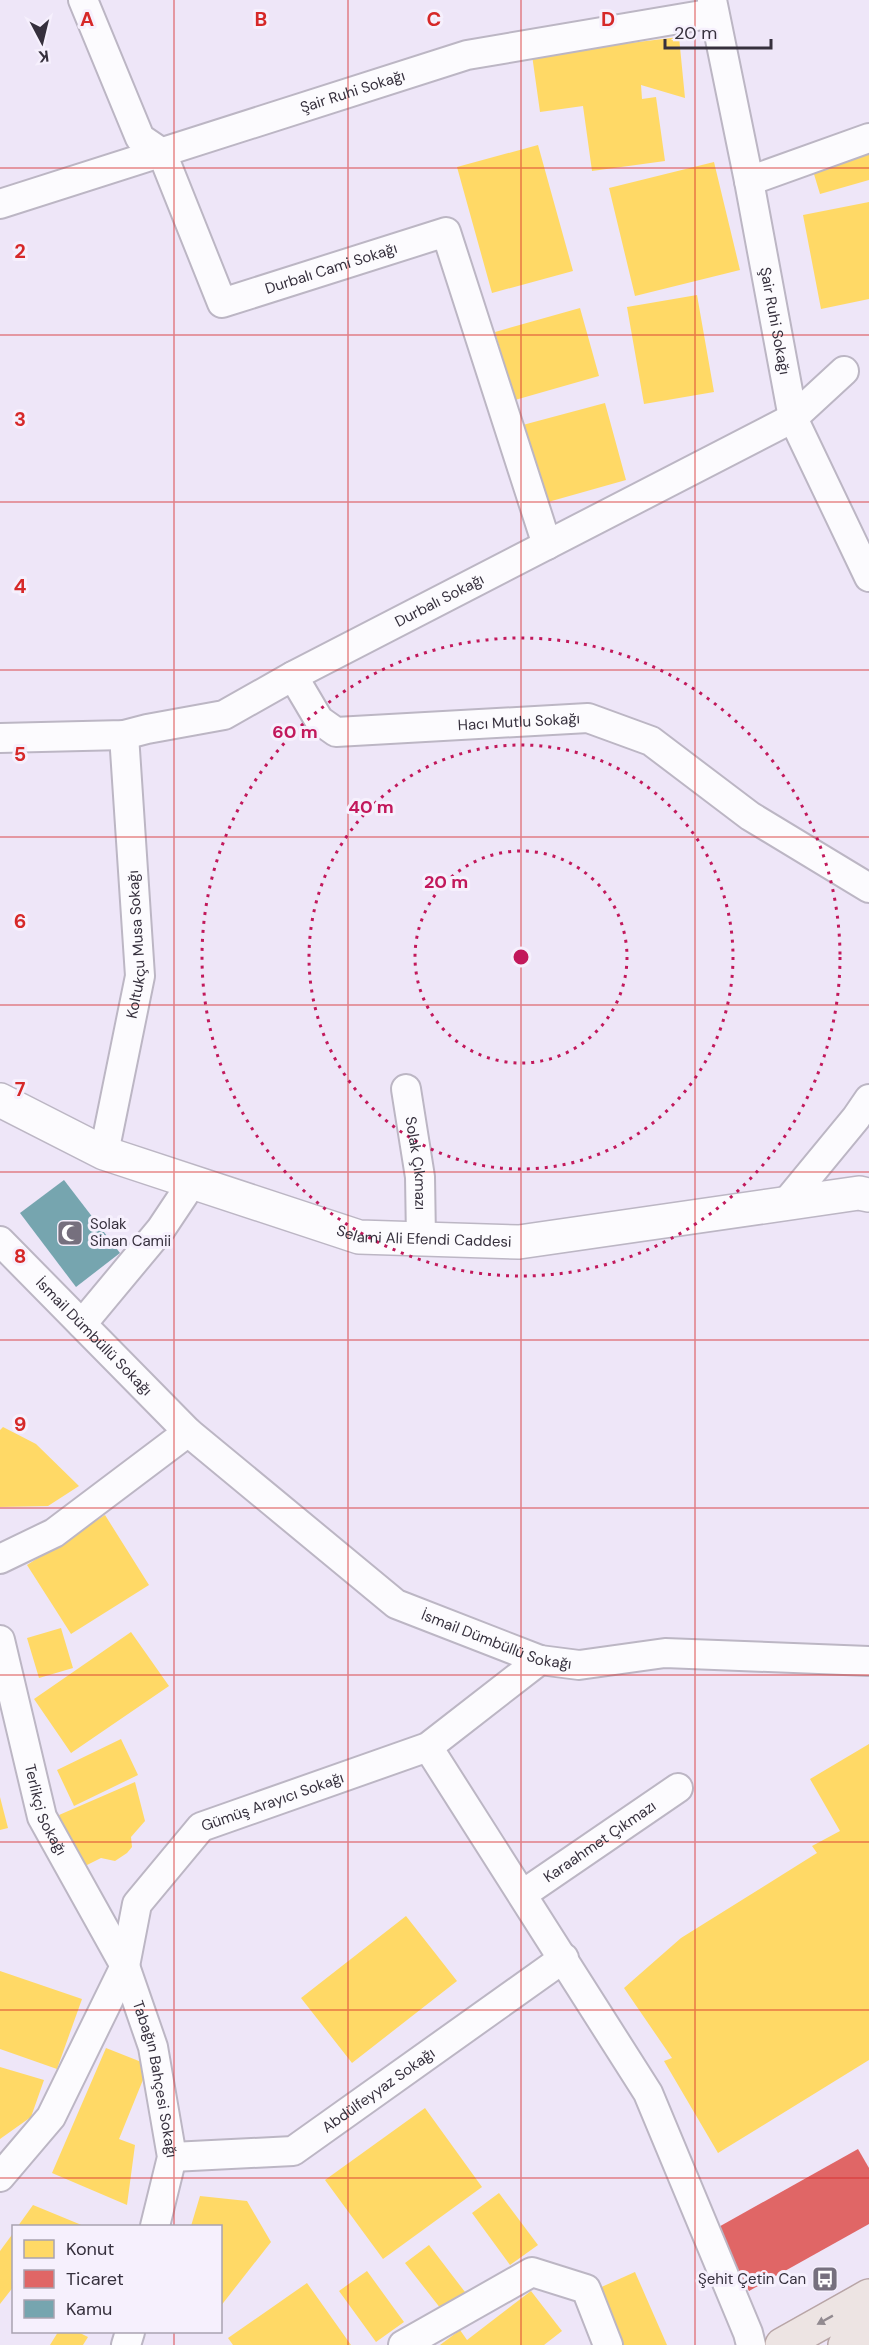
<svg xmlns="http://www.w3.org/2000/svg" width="869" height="2345" font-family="'DM Sans',sans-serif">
<rect width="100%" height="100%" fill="#eee6f8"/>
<path fill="#ffd966" d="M 679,37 L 685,98 L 641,85 L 642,99 L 656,97 L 665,161 L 592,171 L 583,106 L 540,112 L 532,55 Z
M 869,143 L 869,180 L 820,194 L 810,161 Z
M 538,145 L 573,271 L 492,293 L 457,167 Z
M 714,162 L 740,270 L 635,296 L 609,188 Z
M 869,202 L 869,299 L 821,309 L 803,215 Z
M 697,295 L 714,392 L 644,404 L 627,307 Z
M 580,308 L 599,376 L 515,400 L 495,332 Z
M 605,403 L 626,480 L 541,504 L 519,426 Z
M 3,1427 L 36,1444 L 79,1486 L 48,1506 L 0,1507 L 0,1430 Z
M 105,1515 L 149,1585 L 71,1634 L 27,1565 Z
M 61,1628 L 73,1668 L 39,1678 L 27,1638 Z
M 131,1632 L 169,1686 L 71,1753 L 34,1699 Z
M 121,1739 L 138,1775 L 74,1806 L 57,1770 Z
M 869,1744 L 869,2060 L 718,2153 L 664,2061 L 672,2058 L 624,1988 L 681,1938 L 817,1853 L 812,1846 L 840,1831 L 810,1779 Z
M 135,1782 L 145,1821 L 131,1837 L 132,1847 L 127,1853 L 115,1861 L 101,1858 L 79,1869 L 59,1815 Z
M 0,1797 L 8,1828 L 0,1830 Z
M 406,1916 L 457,1981 L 352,2063 L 301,1998 Z
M 0,1971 L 82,1999 L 57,2069 L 0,2049 Z
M 106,2048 L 149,2065 L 119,2139 L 135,2145 L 127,2205 L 52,2173 Z
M 0,2067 L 44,2080 L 31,2117 L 0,2139 Z
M 425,2108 L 482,2187 L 383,2259 L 325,2180 Z
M 499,2193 L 538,2245 L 510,2265 L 472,2213 Z
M 200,2196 L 247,2201 L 271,2242 L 220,2307 L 220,2226 L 191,2226 Z
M 33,2205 L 84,2226 L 18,2226 Z
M 14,2232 L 14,2286 L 0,2304 L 0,2251 Z
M 429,2245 L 465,2292 L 441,2309 L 405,2263 Z
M 367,2271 L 404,2322 L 376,2342 L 339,2291 Z
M 635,2272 L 667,2345 L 621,2345 L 597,2289 Z
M 307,2283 L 351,2345 L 233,2345 L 228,2338 Z
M 531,2291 L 562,2331 L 544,2345 L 440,2345 L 460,2330 L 467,2340 Z
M 58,2332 L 78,2332 L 88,2337 L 83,2345 L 50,2345 Z"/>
<path fill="#e06666" d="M 858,2149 L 869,2168 L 869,2224 L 749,2291 L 715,2229 Z"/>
<path fill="#76a5af" d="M 64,1180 L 120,1253 L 76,1287 L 20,1213 Z"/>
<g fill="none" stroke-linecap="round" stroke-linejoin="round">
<defs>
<g id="minor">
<path id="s1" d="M 83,0 L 140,138 L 162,153 L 222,303 L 446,232 L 547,545"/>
<path id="s2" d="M 712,0 L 749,181 L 793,418 L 869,577"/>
<path d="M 749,181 L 869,138"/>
<path id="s3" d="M 0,204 L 467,55 L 714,13"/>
<path id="s4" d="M 293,676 L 319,720 L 336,732 L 588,718 L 651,741 L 750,816 L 869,888"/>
<path id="s5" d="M 0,738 L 124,735 L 147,729 L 224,715 L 293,676 L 793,418 L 844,371"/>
<path id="s6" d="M 406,1089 L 420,1177 L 421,1239"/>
<path id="s7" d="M 104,1153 L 140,976 L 124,735"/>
<path d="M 786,1203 L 856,1118 L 869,1099"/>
<path id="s8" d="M 0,1241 L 188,1432 L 396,1604 L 540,1660 L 579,1665 L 665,1653 L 869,1661"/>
<path d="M 82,1324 L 161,1229 L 193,1181"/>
<path d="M 0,1559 L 54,1533 L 188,1432"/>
<path id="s9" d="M 0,1640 L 42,1817 L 125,1966 L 153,2047 L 172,2157 L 155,2226"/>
<path d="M 428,1747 L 648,2093 L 748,2333 L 751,2345"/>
<path id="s10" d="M 523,1894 L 678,1788"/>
<path id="s11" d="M 172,2157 L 293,2151 L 564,1958"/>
<path id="s12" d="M 0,2177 L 51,2117 L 125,1966 L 137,1904 L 201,1827 L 428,1747 L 540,1660"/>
<path d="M 126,2345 L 130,2332"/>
<path d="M 403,2345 L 532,2272 L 586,2289 L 608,2345"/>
</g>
<g id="tertiary">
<path id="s13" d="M 0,1100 L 104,1153 L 359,1237 L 519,1242 L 859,1193 L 869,1195"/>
</g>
<path id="primary" d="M 782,2345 L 869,2296
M 845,2345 L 869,2330"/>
</defs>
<use href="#minor" stroke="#bcb6c4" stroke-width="32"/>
<use href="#tertiary" stroke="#bcb6c4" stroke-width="36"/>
<use href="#primary" stroke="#b8a5a6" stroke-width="36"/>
<use href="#minor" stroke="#fcfbfe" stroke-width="28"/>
<use href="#tertiary" stroke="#fcfbfe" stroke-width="33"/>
<use href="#primary" stroke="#ede4e3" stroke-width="33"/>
</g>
<defs><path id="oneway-solid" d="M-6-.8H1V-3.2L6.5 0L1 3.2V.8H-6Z" transform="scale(1.5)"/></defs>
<use fill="#928a90" href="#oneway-solid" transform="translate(825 2320) rotate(151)"/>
<path fill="none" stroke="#d62828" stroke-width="1.5" stroke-opacity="0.55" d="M 174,0 L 174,2226M 348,0 L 348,2345M 521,0 L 521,2345M 695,0 L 695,2345M 0,168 L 869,168M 0,335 L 869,335M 0,502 L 869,502M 0,670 L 869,670M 0,837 L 869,837M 0,1005 L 869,1005M 0,1172 L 869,1172M 0,1340 L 869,1340M 0,1508 L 869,1508M 0,1675 L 869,1675M 0,1842 L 869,1842M 0,2010 L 869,2010M 0,2178 L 869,2178M 174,2332 L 174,2345"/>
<g fill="none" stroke="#c2185b" stroke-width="3" stroke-dasharray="3 6">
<circle cx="521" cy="957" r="106"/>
<circle cx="521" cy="957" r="212"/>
<circle cx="521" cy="957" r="319"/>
</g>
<defs>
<symbol id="mosque-square" viewBox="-11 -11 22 22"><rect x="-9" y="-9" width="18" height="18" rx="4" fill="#76707e" stroke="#f6f0fd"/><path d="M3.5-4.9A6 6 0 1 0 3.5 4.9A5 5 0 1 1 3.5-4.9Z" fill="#fff"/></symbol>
<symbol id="bus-square" viewBox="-11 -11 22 22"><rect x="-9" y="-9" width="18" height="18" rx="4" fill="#76707e" stroke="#f6f0fd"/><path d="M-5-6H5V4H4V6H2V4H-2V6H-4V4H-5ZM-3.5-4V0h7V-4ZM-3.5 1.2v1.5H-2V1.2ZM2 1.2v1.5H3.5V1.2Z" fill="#fff"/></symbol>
</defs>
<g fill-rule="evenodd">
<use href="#mosque-square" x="55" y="1218" width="30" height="30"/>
<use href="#bus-square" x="810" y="2264" width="30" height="30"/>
</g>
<g text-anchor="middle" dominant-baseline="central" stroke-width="6" stroke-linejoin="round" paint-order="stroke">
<g font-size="15" fill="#36303d" stroke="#f6f0fd">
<text stroke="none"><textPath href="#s3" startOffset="370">Şair Ruhi Sokağı</textPath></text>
<text stroke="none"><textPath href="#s1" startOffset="452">Durbalı Cami Sokağı</textPath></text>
<text stroke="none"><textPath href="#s2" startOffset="327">Şair Ruhi Sokağı</textPath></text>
<text stroke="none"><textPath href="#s5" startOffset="470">Durbalı Sokağı</textPath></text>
<text stroke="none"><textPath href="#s4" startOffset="255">Hacı Mutlu Sokağı</textPath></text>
<text stroke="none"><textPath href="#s7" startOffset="212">Koltukçu Musa Sokağı</textPath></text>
<text stroke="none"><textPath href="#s6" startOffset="75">Solak Çıkmazı</textPath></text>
<text stroke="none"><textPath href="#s13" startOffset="450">Selami Ali Efendi Caddesi</textPath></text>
<text stroke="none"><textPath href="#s8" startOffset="134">İsmail Dümbüllü Sokağı</textPath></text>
<text stroke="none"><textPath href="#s8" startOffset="645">İsmail Dümbüllü Sokağı</textPath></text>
<text stroke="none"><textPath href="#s12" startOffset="486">Gümüş Arayıcı Sokağı</textPath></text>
<text stroke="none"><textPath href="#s9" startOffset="176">Terlikçi Sokağı</textPath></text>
<text stroke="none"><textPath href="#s10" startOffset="93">Karaahmet Çıkmazı</textPath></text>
<text stroke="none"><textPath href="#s9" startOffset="470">Tabağın Bahçesi Sokağı</textPath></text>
<text stroke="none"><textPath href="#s11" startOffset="226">Abdülfeyyaz Sokağı</textPath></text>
</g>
<g font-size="15" fill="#36303d" stroke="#f6f0fd" text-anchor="start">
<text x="90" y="1224">Solak<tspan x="90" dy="17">Sinan Camii</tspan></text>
<text x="806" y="2279" text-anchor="end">Şehit Çetin Can</text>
</g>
</g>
<g font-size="20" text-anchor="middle" font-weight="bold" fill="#d62828" stroke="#f6f0fd" stroke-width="6" stroke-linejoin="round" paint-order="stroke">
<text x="87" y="26">A</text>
<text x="261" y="26">B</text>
<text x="434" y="26">C</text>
<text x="608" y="26">D</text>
<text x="20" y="258">2</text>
<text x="20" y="426">3</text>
<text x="20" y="593">4</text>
<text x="20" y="761">5</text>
<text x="20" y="928">6</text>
<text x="20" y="1096">7</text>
<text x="20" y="1263">8</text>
<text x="20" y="1431">9</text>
</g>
<circle cx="521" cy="957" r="9" fill="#c2185b" stroke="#f6f0fd" stroke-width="3"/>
<g font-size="18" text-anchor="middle" font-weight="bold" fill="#c2185b" stroke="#f6f0fd" stroke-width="6" stroke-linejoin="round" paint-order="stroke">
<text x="295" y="738">60 m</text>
<text x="371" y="813">40 m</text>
<text x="446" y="888">20 m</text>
</g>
<rect x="12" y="2225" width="210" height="108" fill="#f6f0fd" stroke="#a9a3b0" stroke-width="1.5"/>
<rect x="24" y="2240" width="30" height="18" fill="#ffd966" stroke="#a9a3b0" stroke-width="1.5"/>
<text x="66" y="2255" font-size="18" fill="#36303d">Konut</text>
<rect x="24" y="2270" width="30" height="18" fill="#e06666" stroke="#a9a3b0" stroke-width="1.5"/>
<text x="66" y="2285" font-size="18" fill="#36303d">Ticaret</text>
<rect x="24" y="2300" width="30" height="18" fill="#76a5af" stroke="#a9a3b0" stroke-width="1.5"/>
<text x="66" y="2315" font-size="18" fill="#36303d">Kamu</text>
<g transform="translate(42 42) rotate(173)" stroke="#f6f0fd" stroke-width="4.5" paint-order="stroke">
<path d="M0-4.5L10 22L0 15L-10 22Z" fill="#36303d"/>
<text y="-9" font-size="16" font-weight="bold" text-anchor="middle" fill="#36303d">K</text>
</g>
<path d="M665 39v9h106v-9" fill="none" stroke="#36303d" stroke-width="3"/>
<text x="674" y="39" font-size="18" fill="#36303d" stroke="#f6f0fd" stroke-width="4.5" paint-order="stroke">20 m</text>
</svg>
